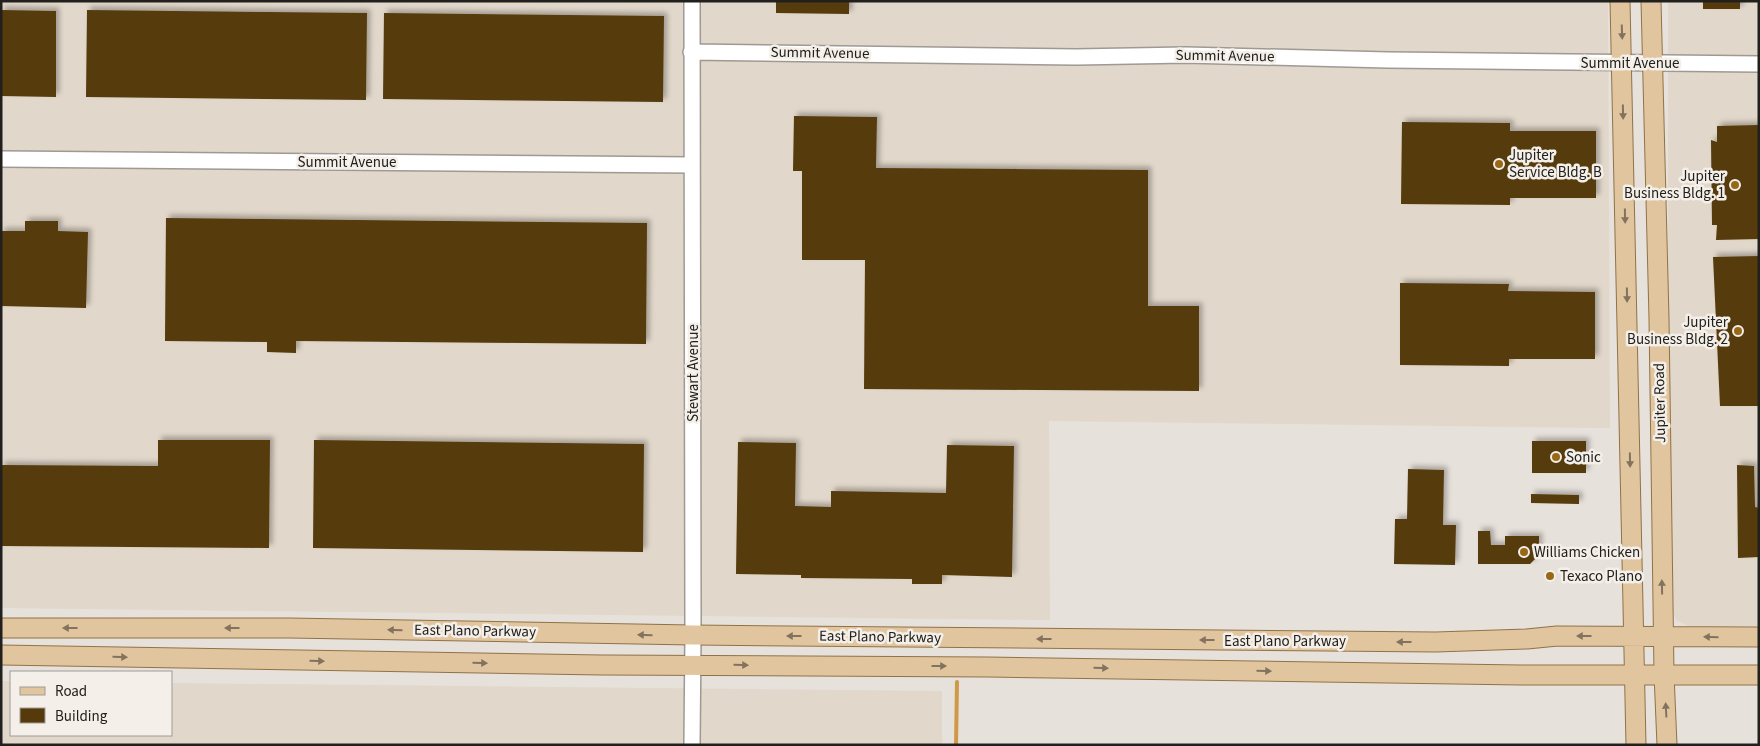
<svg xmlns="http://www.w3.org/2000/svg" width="1760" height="746" font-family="'Source Sans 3',sans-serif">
<defs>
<filter id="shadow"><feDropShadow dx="3.5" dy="-3.5" stdDeviation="2.5" flood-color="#0004"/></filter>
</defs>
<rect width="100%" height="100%" fill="#e7e1db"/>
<path fill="#e1d7ca" d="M 1,1 L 1608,1 L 1610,428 L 1049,421 L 1050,620 L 1,608 Z
M 1668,1 L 1759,1 L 1759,626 L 1688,626 L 1676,620 L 1672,609 L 1668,395 Z
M 1,681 L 11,681 L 11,735 L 171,735 L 171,683 L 942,691 L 942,745 L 1,745 Z"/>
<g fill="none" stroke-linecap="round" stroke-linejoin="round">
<path stroke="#d09947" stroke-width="4" d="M 956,745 L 957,682"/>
</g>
<path fill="#563a0b" filter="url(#shadow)" d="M 776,1 L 849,1 L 849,14 L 776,13 Z
M 1703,1 L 1740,1 L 1740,9 L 1703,9 Z
M 1,10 L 56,11 L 56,97 L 1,96 Z
M 87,10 L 367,13 L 366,100 L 86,97 Z
M 384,13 L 664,16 L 663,102 L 383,99 Z
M 794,116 L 877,117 L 876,168 L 1148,170 L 1148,306 L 1199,306 L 1199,391 L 864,389 L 865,260 L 802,260 L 802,171 L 793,171 Z
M 1402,122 L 1510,123 L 1510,131 L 1596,131 L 1596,198 L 1510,198 L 1510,205 L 1401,204 Z
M 1758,125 L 1759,239 L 1716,240 L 1717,225 L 1712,225 L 1711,140 L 1717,142 L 1717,126 Z
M 166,218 L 647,223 L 646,344 L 296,341 L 296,353 L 267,352 L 267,342 L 165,341 Z
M 25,221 L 58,221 L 58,231 L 88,232 L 86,308 L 1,306 L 1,231 L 25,231 Z
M 1759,256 L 1759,406 L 1720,406 L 1713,257 Z
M 1400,283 L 1509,284 L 1508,291 L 1595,292 L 1595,359 L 1509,359 L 1509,366 L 1400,365 Z
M 158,440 L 270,440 L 269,548 L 1,546 L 1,465 L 158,466 Z
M 314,440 L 644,444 L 643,552 L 313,548 Z
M 1532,441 L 1586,441 L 1586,473 L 1532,473 Z
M 738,442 L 796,443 L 795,506 L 831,507 L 831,491 L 946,493 L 947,445 L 1014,446 L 1012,577 L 942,575 L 942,584 L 912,584 L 912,579 L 801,578 L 801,575 L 736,574 Z
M 1737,465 L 1754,466 L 1755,507 L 1759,508 L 1759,557 L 1738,558 Z
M 1408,469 L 1444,470 L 1443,525 L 1456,525 L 1455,565 L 1394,564 L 1395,519 L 1407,519 Z
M 1531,494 L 1579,495 L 1579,504 L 1531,503 Z
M 1478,531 L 1490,531 L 1491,545 L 1505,545 L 1505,536 L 1539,536 L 1539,555 L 1530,564 L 1478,564 Z"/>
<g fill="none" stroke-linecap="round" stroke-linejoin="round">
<defs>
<path id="minor" d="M 692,1 L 693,635 L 692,745
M 691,52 L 1076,57 L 1186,55 L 1388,60 L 1759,64
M 1,159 L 692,165"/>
<path id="major" d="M 1620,1 L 1636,745
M 1651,1 L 1659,319 L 1664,674 L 1667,745
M 1,628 L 289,628 L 693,635 L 1436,642 L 1527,639 L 1557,636 L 1759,637
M 1,655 L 602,665 L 988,667 L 1521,675 L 1759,675"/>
</defs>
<use href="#minor" stroke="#9e9993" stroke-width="18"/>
<use href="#major" stroke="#917247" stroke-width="21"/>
<use href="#minor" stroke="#fff" stroke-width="15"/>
<use href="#major" stroke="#e1c59e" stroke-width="19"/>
</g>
<defs><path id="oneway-solid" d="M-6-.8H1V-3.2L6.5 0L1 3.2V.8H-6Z" transform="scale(1.25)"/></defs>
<g fill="#82725e">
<use href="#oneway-solid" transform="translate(1622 32) rotate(88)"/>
<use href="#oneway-solid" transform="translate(1623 112) rotate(89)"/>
<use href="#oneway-solid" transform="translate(1625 216) rotate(89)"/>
<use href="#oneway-solid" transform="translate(1627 295) rotate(89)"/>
<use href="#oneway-solid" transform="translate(1630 460) rotate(89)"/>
<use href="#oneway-solid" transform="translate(1662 587) rotate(-91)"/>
<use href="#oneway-solid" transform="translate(70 628) rotate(180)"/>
<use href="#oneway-solid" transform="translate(232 628) rotate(180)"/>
<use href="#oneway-solid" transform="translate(395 630) rotate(-179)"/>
<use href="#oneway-solid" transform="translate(645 635) rotate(-179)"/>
<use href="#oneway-solid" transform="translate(794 636) rotate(-180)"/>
<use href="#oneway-solid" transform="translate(1584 636) rotate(180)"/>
<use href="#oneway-solid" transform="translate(1711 637) rotate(-179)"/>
<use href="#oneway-solid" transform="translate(1044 639) rotate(-180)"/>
<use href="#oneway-solid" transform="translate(1207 640) rotate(-180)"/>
<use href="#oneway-solid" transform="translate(1404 642) rotate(-180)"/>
<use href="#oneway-solid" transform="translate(120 657) rotate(1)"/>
<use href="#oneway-solid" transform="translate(317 661) rotate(1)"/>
<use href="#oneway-solid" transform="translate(480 663) rotate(1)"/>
<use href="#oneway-solid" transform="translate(741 665) rotate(1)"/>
<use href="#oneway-solid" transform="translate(939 666)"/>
<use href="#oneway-solid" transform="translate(1101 668) rotate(1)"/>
<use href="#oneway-solid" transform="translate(1264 671) rotate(1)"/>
<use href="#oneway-solid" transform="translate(1666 710) rotate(-93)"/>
</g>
<g fill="#986819" stroke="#f4efe8" stroke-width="2">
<circle cx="1499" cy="164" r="5"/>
<circle cx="1735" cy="185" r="5"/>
<circle cx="1738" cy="331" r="5"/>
<circle cx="1556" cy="457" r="5"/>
<circle cx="1524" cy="552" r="5"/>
<circle cx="1550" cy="576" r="5"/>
</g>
<g text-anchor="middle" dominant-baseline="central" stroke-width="5" stroke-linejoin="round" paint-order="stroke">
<g font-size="15" fill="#22201d" stroke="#f4efe8">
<text transform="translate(820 53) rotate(1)">Summit Avenue</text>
<text transform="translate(1225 56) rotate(1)">Summit Avenue</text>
<text x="1630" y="63">Summit Avenue</text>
<text x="347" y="162">Summit Avenue</text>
<text transform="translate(693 373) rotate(-90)">Stewart Avenue</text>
<text transform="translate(1660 403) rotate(-91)">Jupiter Road</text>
<text transform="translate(475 631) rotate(1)">East Plano Parkway</text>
<text transform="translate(880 637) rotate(1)">East Plano Parkway</text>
<text x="1285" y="641">East Plano Parkway</text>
</g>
<g font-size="15" fill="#22201d" stroke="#f4efe8" text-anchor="start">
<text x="1509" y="155">Jupiter<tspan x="1509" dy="17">Service Bldg. B</tspan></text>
<text x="1725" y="176" text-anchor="end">Jupiter<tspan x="1725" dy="17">Business Bldg. 1</tspan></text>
<text x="1728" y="322" text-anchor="end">Jupiter<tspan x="1728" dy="17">Business Bldg. 2</tspan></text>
<text x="1566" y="457">Sonic</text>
<text x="1534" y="552">Williams Chicken</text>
<text x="1560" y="576">Texaco Plano</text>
</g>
</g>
<rect width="1760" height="746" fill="none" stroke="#22201d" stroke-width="5"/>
<rect x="10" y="671" width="162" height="65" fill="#f4efe8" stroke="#a09c97"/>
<rect x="20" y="687" width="25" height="8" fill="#e1c59e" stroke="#a09c97"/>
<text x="55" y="696" font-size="15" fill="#22201d">Road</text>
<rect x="20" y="708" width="25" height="15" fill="#563a0b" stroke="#a09c97"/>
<text x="55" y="721" font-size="15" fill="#22201d">Building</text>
</svg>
